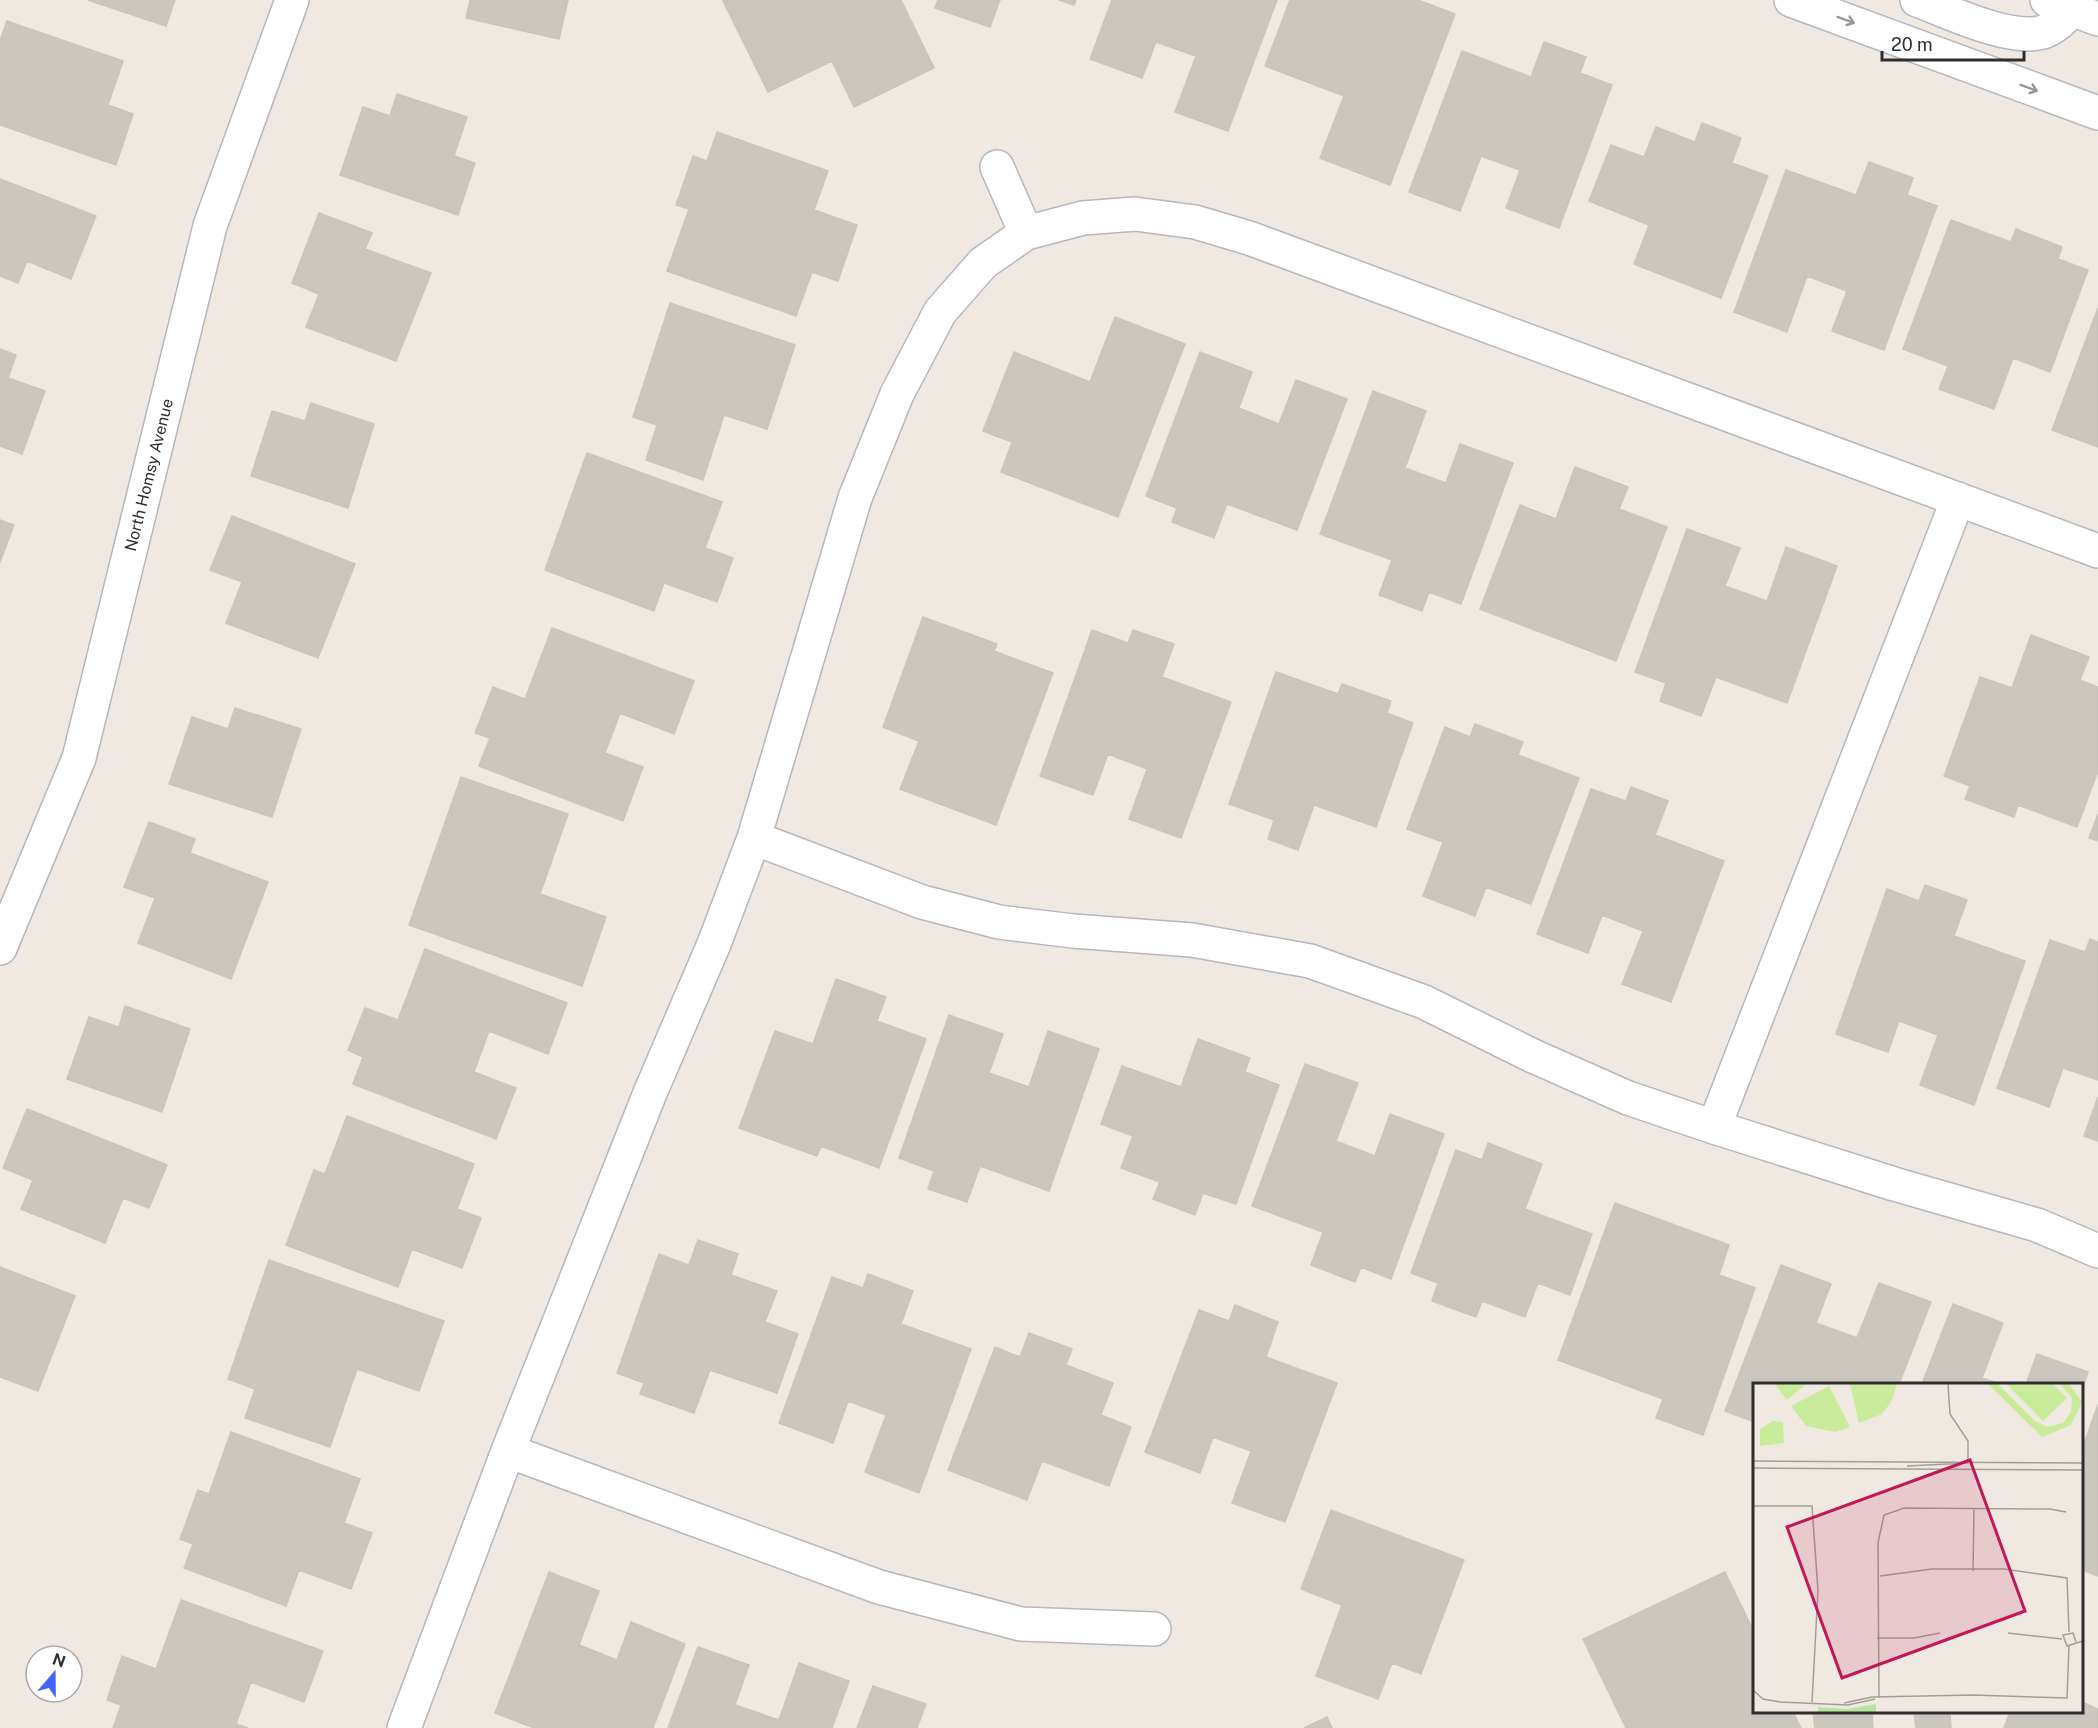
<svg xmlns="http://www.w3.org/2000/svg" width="2098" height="1728" font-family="'Public Sans',sans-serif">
<rect width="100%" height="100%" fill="#efe9e1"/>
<path fill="#cbc7bf" stroke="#cbc5ba" stroke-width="1.5" d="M 88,0 L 175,0 L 166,26 Z
M 470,0 L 568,0 L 559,39 L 466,18 Z
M 726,0 L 901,0 L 934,68 L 854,107 L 832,61 L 768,92 L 723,1 Z
M 938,0 L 1000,0 L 990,27 L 935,8 Z
M 1059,0 L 1076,0 L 1074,5 Z
M 1112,0 L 1277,0 L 1228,131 L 1175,112 L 1196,56 L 1156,42 L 1142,78 L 1090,59 Z
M 1290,0 L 1418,0 L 1455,14 L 1390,185 L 1320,158 L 1344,96 L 1265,66 Z
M 7,21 L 123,61 L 108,105 L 133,114 L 116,165 L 0,125 L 0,41 Z
M 1544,42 L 1586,57 L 1580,73 L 1612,85 L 1559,228 L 1506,208 L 1520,170 L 1481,156 L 1460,211 L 1409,192 L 1462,51 L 1531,77 Z
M 397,94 L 467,117 L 454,156 L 475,163 L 458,215 L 340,175 L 363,107 L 390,116 Z
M 1702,123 L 1741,138 L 1732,163 L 1768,176 L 1721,298 L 1634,264 L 1649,225 L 1589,201 L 1611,145 L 1644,157 L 1656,127 L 1695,142 Z
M 717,132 L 828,171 L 814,210 L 857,225 L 838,281 L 812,272 L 796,316 L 667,271 L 689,209 L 676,205 L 693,156 L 707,161 Z
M 1869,162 L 1913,178 L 1907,195 L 1937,206 L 1884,350 L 1832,331 L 1847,291 L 1807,276 L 1787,332 L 1734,312 L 1786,170 L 1856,195 Z
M 0,179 L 96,216 L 71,279 L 27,261 L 18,283 L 0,276 Z
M 319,213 L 372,233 L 365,249 L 431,273 L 396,361 L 306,327 L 319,294 L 292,283 Z
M 1951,220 L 2011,242 L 2016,229 L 2062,247 L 2058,259 L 2088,270 L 2050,372 L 2013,358 L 1994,409 L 1939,389 L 1948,366 L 1903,349 Z
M 670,303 L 795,345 L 767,429 L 724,415 L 703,480 L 646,460 L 657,425 L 633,417 Z
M 2098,308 L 2098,447 L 2052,430 Z
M 1115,317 L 1185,344 L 1118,517 L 1001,472 L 1012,442 L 983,431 L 1014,352 L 1090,382 Z
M 0,349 L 16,355 L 8,378 L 45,391 L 22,454 L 0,446 Z
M 1200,352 L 1252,372 L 1239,408 L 1279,424 L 1296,380 L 1347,399 L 1297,530 L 1227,504 L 1214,538 L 1172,522 L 1177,508 L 1146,496 Z
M 1373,391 L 1426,411 L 1405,468 L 1446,483 L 1460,444 L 1513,463 L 1461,604 L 1429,592 L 1422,611 L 1379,595 L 1392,560 L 1320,534 Z
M 311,403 L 374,424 L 348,508 L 251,476 L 272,411 L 305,421 Z
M 587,453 L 722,502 L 705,548 L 733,558 L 717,602 L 664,583 L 654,611 L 545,570 Z
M 1575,467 L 1628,487 L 1619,509 L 1667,527 L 1616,661 L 1480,609 L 1520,505 L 1556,519 Z
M 232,516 L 355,564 L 318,658 L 226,623 L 242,582 L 210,570 Z
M 0,520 L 14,525 L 0,562 Z
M 1687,529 L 1740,548 L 1725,586 L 1767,601 L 1786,547 L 1837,566 L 1787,703 L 1716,677 L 1701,716 L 1660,701 L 1666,683 L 1635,672 Z
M 923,617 L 997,644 L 994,651 L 1053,673 L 996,825 L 900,789 L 919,741 L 883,727 Z
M 552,628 L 694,681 L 674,734 L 620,713 L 605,753 L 643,767 L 623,821 L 479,766 L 490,738 L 475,733 L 493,687 L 525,699 Z
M 1092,630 L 1128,643 L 1133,630 L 1174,644 L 1162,677 L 1231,702 L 1181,838 L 1129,819 L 1147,769 L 1108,754 L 1093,795 L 1040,776 Z
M 2031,635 L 2089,657 L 2080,680 L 2098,687 L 2098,771 L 2077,827 L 2018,805 L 2014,817 L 1965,799 L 1970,786 L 1944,776 L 1980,677 L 2012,688 Z
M 1276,672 L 1338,694 L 1342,684 L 1391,701 L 1387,713 L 1413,723 L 1376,827 L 1314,805 L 1298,850 L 1268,839 L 1274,820 L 1229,804 Z
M 235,708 L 301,729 L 272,817 L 169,784 L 192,717 L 228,729 Z
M 1475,724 L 1523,742 L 1518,755 L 1579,778 L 1531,904 L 1486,887 L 1475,916 L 1423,896 L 1443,842 L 1407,829 L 1445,727 L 1470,737 Z
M 461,777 L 568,814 L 540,894 L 606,917 L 582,986 L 409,925 Z
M 1631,787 L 1668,801 L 1655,835 L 1724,861 L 1671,1002 L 1622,984 L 1643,931 L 1602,915 L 1588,953 L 1537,934 L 1591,789 L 1626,801 Z
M 2098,814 L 2098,841 L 2089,838 Z
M 149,822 L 195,839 L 190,853 L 268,882 L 231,979 L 138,943 L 155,898 L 124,887 Z
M 1925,885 L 1967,900 L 1954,936 L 2025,961 L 1974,1105 L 1920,1085 L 1938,1035 L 1899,1021 L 1888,1052 L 1836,1034 L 1887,889 L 1919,901 Z
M 2090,939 L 2098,942 L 2098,1080 L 2063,1068 L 2049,1107 L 1997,1088 L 2050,940 L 2085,952 Z
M 425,949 L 567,1003 L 548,1054 L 489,1031 L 474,1072 L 516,1088 L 496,1139 L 353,1084 L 363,1057 L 348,1050 L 365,1008 L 398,1020 Z
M 836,979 L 886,997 L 877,1021 L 926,1039 L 879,1168 L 821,1146 L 817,1156 L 739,1128 L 775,1031 L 813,1044 Z
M 125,1006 L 190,1029 L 162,1112 L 67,1079 L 89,1017 L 119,1027 Z
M 949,1015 L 1003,1034 L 989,1073 L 1029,1087 L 1048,1031 L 1099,1049 L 1049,1191 L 980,1166 L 967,1202 L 928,1189 L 934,1171 L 899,1158 Z
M 1198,1039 L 1250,1058 L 1245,1072 L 1279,1085 L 1236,1204 L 1203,1193 L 1195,1215 L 1153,1199 L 1160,1182 L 1121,1168 L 1133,1136 L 1101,1124 L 1122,1066 L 1181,1087 Z
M 1305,1064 L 1358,1083 L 1336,1141 L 1375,1156 L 1390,1114 L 1444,1134 L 1391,1279 L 1361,1267 L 1355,1282 L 1311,1265 L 1323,1232 L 1252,1206 Z
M 2098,1097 L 2098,1141 L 2084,1136 Z
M 27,1109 L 167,1165 L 149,1208 L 123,1198 L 105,1243 L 21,1209 L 33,1180 L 3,1168 Z
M 347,1116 L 474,1164 L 457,1209 L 481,1218 L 462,1268 L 412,1249 L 398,1287 L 286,1245 L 314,1170 L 325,1174 Z
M 1488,1143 L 1542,1164 L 1525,1209 L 1592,1234 L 1570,1295 L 1538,1283 L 1525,1317 L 1482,1301 L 1476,1317 L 1432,1301 L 1438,1283 L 1411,1273 L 1456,1150 L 1482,1160 Z
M 1615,1203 L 1729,1245 L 1719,1275 L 1755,1288 L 1703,1435 L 1656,1418 L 1663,1399 L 1558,1360 Z
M 698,1240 L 738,1254 L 731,1275 L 777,1291 L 765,1322 L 798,1334 L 777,1393 L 710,1370 L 694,1413 L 640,1394 L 644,1383 L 617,1373 L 659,1254 L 689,1265 Z
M 269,1260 L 444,1321 L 419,1391 L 357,1369 L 330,1447 L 245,1418 L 255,1389 L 228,1379 Z
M 1781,1265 L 1831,1284 L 1816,1323 L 1857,1338 L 1879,1283 L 1931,1302 L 1899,1384 L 1754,1384 L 1754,1422 L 1725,1411 Z
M 0,1267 L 75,1296 L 38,1391 L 0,1377 Z
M 868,1274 L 913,1291 L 901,1324 L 971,1349 L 919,1493 L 865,1472 L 886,1415 L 848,1401 L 833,1443 L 779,1423 L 832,1277 L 863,1288 Z
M 1953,1304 L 2003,1323 L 1982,1378 L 2000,1384 L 1922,1384 Z
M 1235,1305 L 1278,1322 L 1266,1357 L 1337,1383 L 1285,1522 L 1232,1503 L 1251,1451 L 1213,1437 L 1200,1473 L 1145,1452 L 1199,1310 L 1229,1321 Z
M 1029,1333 L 1072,1349 L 1066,1365 L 1113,1383 L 1101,1415 L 1131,1427 L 1109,1486 L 1042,1461 L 1027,1500 L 948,1470 L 995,1347 L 1020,1357 Z
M 2037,1354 L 2088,1372 L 2082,1390 L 2082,1384 L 2026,1384 Z
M 2098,1404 L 2098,1576 L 2082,1570 L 2082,1450 Z
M 231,1432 L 360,1479 L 344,1523 L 372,1533 L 351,1589 L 299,1570 L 286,1606 L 184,1568 L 193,1544 L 180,1539 L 198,1490 L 209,1494 Z
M 1331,1510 L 1464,1560 L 1421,1674 L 1392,1663 L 1378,1699 L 1316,1676 L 1342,1605 L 1301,1589 Z
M 549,1572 L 599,1591 L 579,1645 L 617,1660 L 631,1622 L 685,1644 L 653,1728 L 534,1728 L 495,1713 Z
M 1725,1572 L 1754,1632 L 1754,1712 L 1793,1712 L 1801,1728 L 1626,1728 L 1583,1639 Z
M 181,1600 L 323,1651 L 304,1702 L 251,1682 L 236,1724 L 248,1728 L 113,1728 L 121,1705 L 107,1700 L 122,1656 L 156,1669 Z
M 698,1647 L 749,1665 L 735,1705 L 779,1720 L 799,1663 L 849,1681 L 832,1728 L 668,1728 Z
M 873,1686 L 926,1704 L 917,1728 L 857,1728 Z
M 2082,1702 L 2098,1709 L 2098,1728 L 2004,1728 L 2010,1712 L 2082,1712 Z
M 1813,1712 L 1872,1712 L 1873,1728 L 1815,1728 Z
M 1914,1712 L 1950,1712 L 1951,1728 L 1916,1728 Z
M 1327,1717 L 1332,1728 L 1304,1728 Z"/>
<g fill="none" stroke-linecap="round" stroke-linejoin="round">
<defs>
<path id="minor" d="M 997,167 L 1026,233
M 754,838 L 922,902 L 999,922 L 1073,931 L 1192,940 L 1310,961 L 1424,1002 L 1533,1056 L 1628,1098 L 1714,1127 L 1894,1184 L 2037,1225 L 2098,1251
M 0,948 L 79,758 L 210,226 L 292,0
M 1714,1127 L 1958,499
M 508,1451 L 879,1587 L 1021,1624 L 1154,1629
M 404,1728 L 508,1451 L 650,1093 L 714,944 L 754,838 L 855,498 L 897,394 L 940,312 L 983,263 L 1026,233 L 1083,218 L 1135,214 L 1195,222 L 1249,238 L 2098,551"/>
<path id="tertiary" d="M 1917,0 C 1949,12 2011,42 2043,32 C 2055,28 2064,19 2072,9"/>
<path id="secondary" d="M 1791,0 L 2098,113
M 2047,0 L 2098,19"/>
</defs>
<use href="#minor" stroke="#b4b7c1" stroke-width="36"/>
<use href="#tertiary" stroke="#b4b7c1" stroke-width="36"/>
<use href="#secondary" stroke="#b4b7c1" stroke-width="36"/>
<use href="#minor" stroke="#fff" stroke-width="33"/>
<use href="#tertiary" stroke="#fff" stroke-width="33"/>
<use href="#secondary" stroke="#fff" stroke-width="33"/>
</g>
<defs><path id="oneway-shaft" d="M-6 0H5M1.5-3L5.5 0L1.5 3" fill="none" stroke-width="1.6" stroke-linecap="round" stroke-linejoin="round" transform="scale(1.5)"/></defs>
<g stroke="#969696">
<use href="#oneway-shaft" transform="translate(1846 20) rotate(20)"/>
<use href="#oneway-shaft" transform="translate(2029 88) rotate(20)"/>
</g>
<g text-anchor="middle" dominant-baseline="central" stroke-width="5" stroke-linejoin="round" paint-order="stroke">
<g font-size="16" fill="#2e2e2e" stroke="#fff">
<text transform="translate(149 475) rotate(-76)">North Homsy Avenue</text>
</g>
</g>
<g transform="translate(1753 1383)">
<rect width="330" height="330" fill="#efe9e1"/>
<path d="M 123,321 L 123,329 L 65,329 L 65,324 L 94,326 Z" fill="#b6e59e"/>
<path d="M 22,1 L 53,1 L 34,17 ZM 97,1 L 144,1 L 138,19 L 129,31 L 106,40 ZM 235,1 L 245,1 L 282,38 L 294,44 L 310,40 L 318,29 L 319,15 L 307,1 L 316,1 L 329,19 L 318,42 L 289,54 ZM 253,1 L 300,1 L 314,15 L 290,38 ZM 76,3 L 97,44 L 82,49 L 53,43 L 38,23 ZM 20,38 L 30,39 L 31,60 L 7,63 L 7,46 Z" fill="#c9ec9a"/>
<path fill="none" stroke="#a29e99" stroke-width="1.5" d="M 0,78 L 330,80M 154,83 L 215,80 L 215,58 L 197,31 L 195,1M 0,85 L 330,87M 0,123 L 59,123 L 65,208 L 59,319M 220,188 L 221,125M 127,193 L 179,186 L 251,186 L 314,195 L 316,249M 0,203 L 0,227M 255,250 L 309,256M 124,255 L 161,255 L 187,250M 323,259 L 320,250 L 310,252 L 314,263 L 330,258M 0,307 L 10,316 L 27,319 L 95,322 L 122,316M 126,315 L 125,160 L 131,132 L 151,125 L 297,126 L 313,129M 91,320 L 119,314 L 220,312 L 314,315 L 316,263"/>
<path fill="#c2185b" fill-opacity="0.15" stroke="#c2185b" stroke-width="3" d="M 217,77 L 272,228 L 89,295 L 34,144 Z"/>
<rect width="330" height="330" fill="none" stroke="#2e2e2e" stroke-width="3"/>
</g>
<g transform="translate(54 1674) rotate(20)"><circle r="28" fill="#ffffff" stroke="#ababab" stroke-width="1.5"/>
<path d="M0-4.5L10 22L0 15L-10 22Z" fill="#4264fb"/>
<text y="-9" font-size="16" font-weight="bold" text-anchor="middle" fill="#2e2e2e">N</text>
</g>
<path d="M1882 51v9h142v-9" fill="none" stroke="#2e2e2e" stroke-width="3"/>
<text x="1891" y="51" font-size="18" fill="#2e2e2e" stroke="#ffffff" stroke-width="4.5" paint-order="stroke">20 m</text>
</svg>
